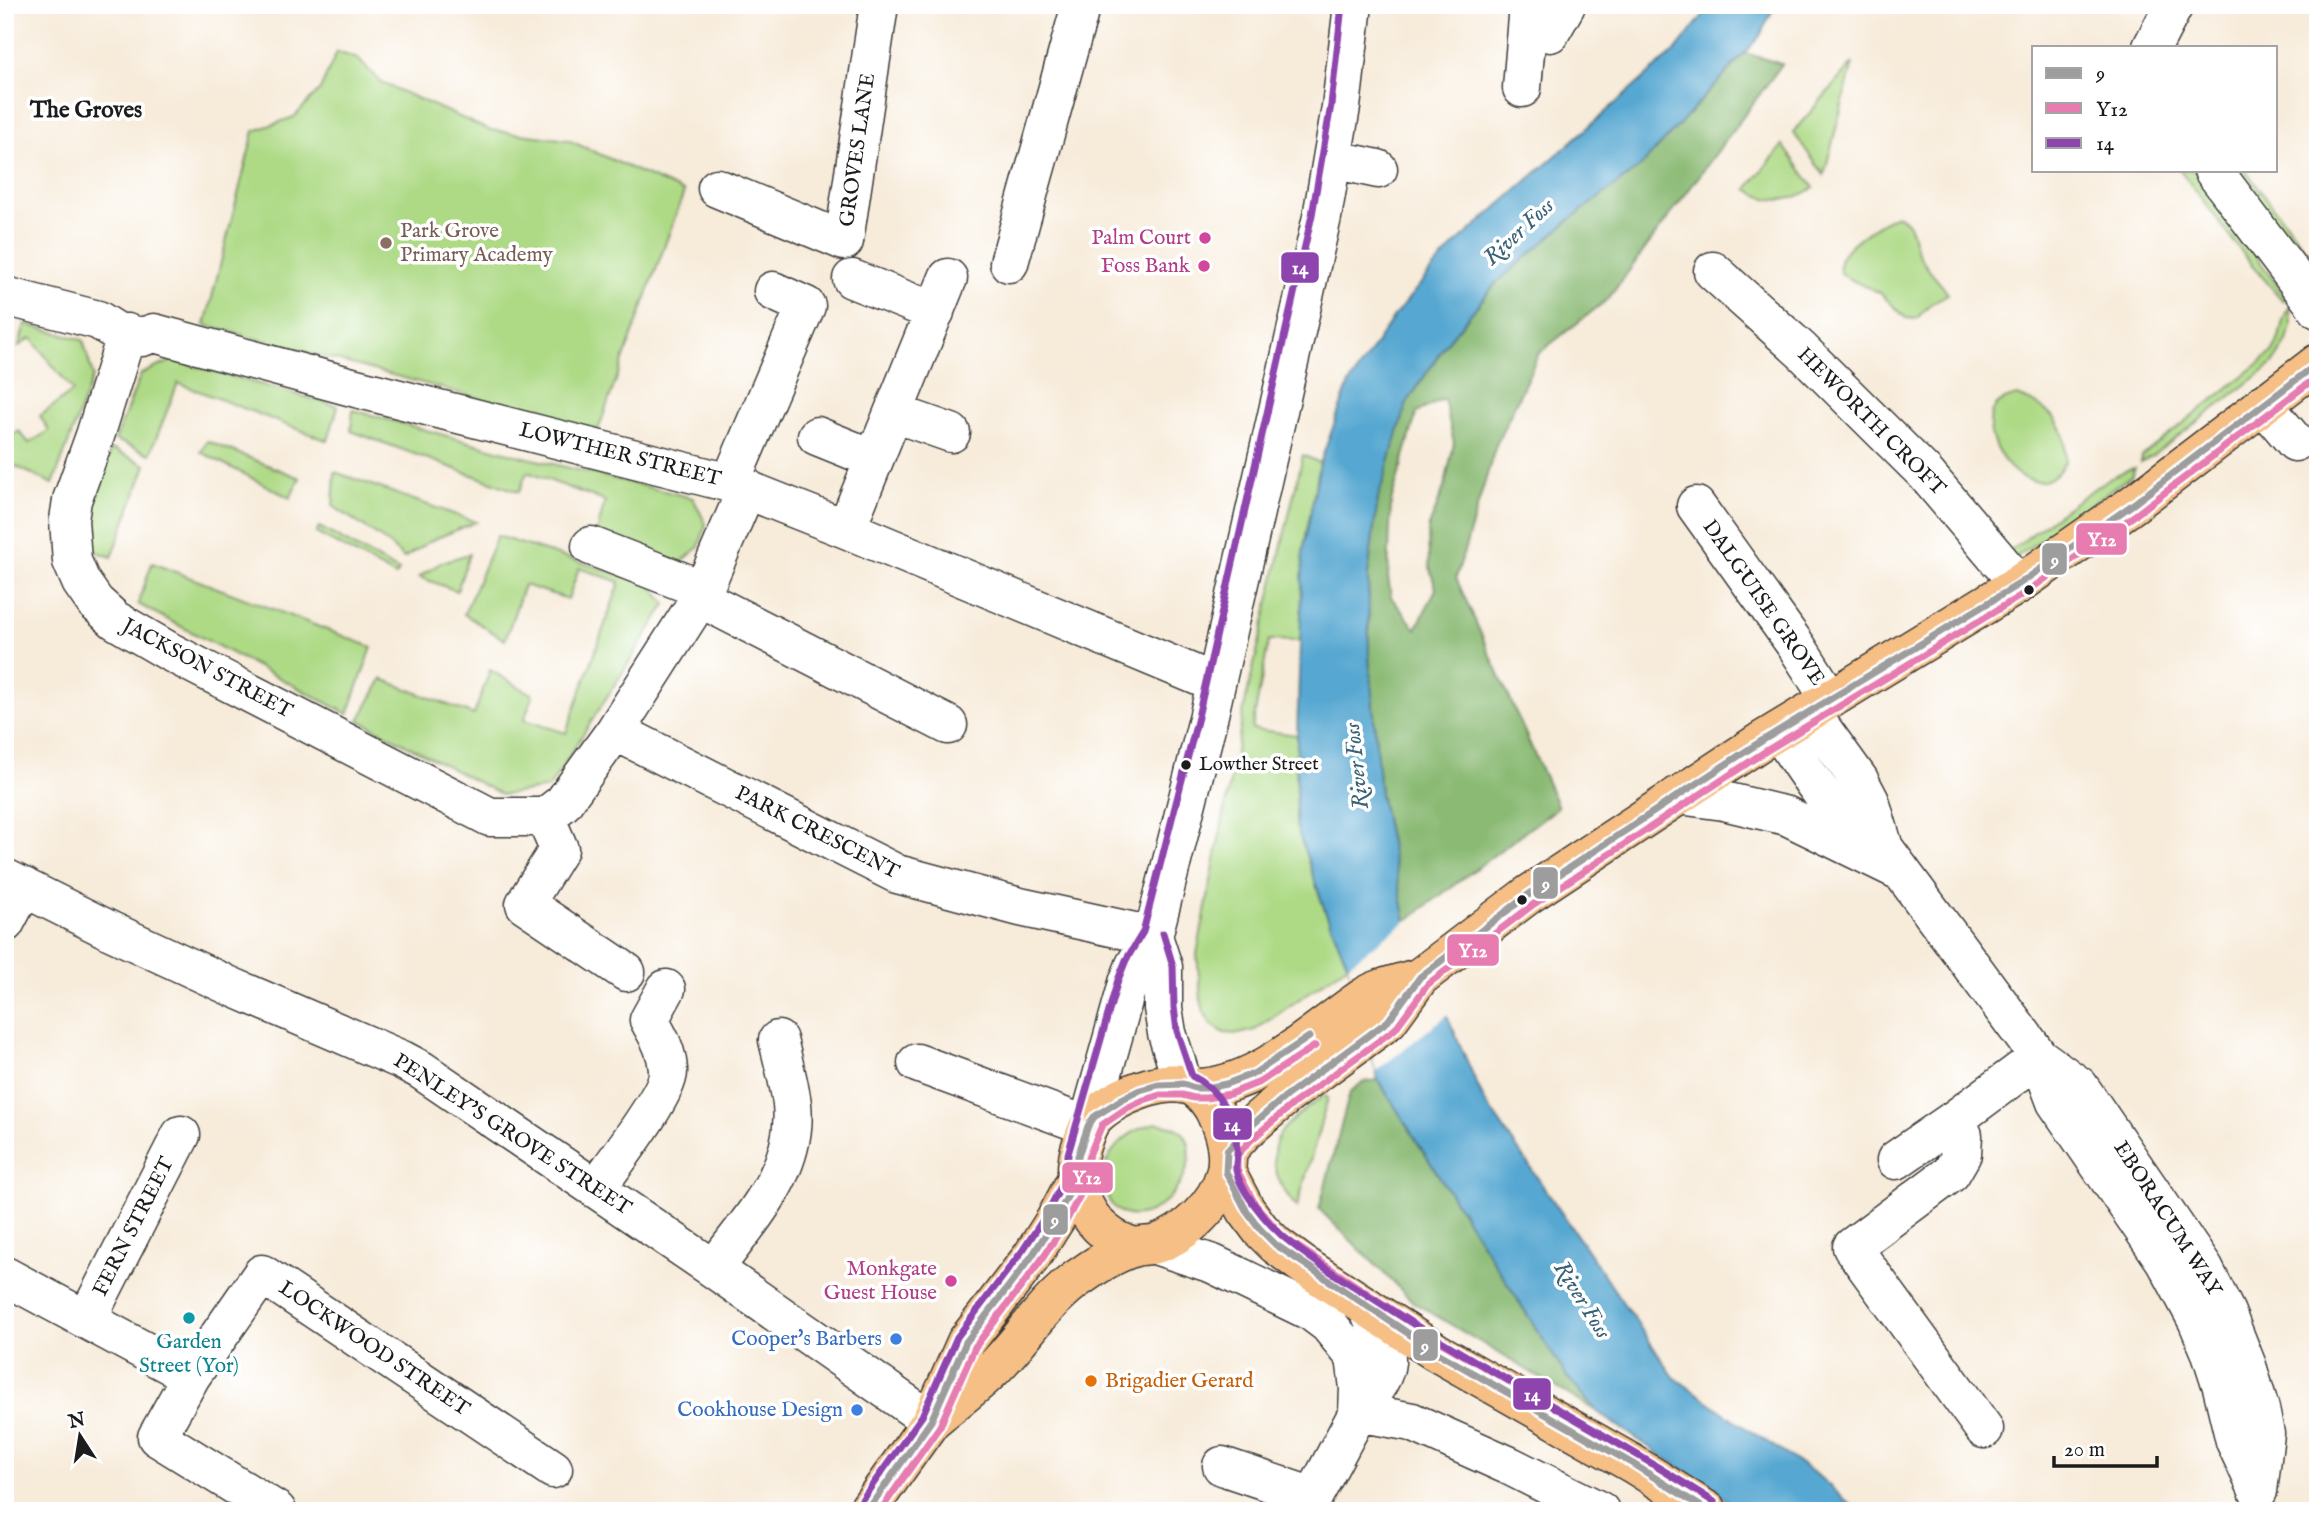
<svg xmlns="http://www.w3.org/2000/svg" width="2323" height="1516" font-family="'IM FELL English',serif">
<rect width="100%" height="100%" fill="#fff"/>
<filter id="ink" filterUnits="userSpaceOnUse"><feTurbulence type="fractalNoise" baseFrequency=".0143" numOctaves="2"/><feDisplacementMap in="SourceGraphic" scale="14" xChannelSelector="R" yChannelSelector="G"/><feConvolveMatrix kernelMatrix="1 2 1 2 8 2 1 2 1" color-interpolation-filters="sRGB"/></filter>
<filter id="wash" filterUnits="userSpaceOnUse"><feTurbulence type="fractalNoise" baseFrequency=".00686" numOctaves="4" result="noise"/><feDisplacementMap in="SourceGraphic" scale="28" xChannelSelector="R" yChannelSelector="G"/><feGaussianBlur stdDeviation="1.57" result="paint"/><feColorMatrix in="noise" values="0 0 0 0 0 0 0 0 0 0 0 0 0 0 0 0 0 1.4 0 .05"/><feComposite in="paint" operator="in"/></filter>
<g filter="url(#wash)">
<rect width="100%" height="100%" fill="#f7ebd9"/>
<path fill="#aeda86" stroke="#657b51" stroke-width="2" d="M 337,52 L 358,59 L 382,83 L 489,130 L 568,140 L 684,192 L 598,430 L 205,325 L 254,131 L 294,117 L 320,90 Z
M 1853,63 L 1824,175 L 1793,132 Z
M 1783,145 L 1814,188 C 1791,202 1770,205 1747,189 Z
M 2180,170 L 2194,170 L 2206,186 L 2286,298 L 2283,301 L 2248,260 Z
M 2231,170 L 2245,170 L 2314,260 L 2318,265 L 2318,276 L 2316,277 Z
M 1897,215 C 1916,225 1910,235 1918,252 C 1924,268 1939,280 1948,294 L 1932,303 L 1916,319 L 1906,318 L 1880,293 L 1847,278 L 1840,273 C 1840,269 1839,265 1840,261 C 1843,246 1882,221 1897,215 Z
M 2290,307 L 2291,325 L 2287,341 L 2273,364 L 2155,454 L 2141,462 L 2142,456 L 2272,353 C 2283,339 2279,319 2290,307 Z
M 25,324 L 83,340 L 93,376 L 53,484 L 5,461 L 5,441 L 19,431 L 29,443 L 49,431 L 40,416 L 73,391 L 31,338 L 19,346 Z
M 173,360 L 338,406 L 328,441 L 178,383 L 150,454 L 115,440 L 141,374 Z
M 2017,396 C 2034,402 2058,414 2063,434 C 2066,443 2065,453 2065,462 C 2062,466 2059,472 2055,475 C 2023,503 1971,433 1997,405 C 2002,400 2010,398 2017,396 Z
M 353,410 L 516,455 L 693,498 L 706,524 L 699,547 L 679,564 L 596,536 L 605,501 L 527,472 L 519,492 L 351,431 Z
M 207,441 L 300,478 L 290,498 L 201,452 Z
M 112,449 L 146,465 L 112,557 L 88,549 L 86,517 Z
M 1303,455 L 1320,463 L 1303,552 L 1302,641 L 1269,640 L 1252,729 L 1297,735 L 1296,825 L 1325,911 L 1348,965 L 1255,1030 L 1239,1034 L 1224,1033 L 1211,1024 L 1204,1012 L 1201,999 L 1197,954 L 1246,699 Z
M 2135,468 L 2132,475 L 2008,563 L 2002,557 C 2028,538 2109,471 2135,468 Z
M 335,472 L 476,522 L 432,540 L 404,558 L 385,541 L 333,506 Z
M 319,527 L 399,571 L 396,576 L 316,533 Z
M 497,536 L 650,584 L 666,604 L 549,788 L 502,795 L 359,720 L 382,679 L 474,715 L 490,670 L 533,695 L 524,720 L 566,733 L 620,582 L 579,568 L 568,599 L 524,585 L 505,640 L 464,614 Z
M 469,554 L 457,591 L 419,577 L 442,562 Z
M 152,563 L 372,647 L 348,714 L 138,604 Z
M 1324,1095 L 1328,1098 L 1297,1207 C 1279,1188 1264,1155 1282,1131 C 1293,1117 1311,1106 1324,1095 Z
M 1157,1123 C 1164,1125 1172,1125 1178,1129 C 1211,1150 1167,1227 1124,1214 C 1118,1212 1112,1206 1109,1200 C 1089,1166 1123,1129 1157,1123 Z"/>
<path fill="#8aba73" stroke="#536b48" stroke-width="2" fill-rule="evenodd" d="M 1745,53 L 1782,64 L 1608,299 L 1539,353 L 1496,445 L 1456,578 L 1558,807 L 1406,921 L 1380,794 L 1369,656 L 1368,574 L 1378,498 L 1407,403 L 1445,345 L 1496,283 L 1572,218 L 1641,166 ZM 1444,399 L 1454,443 L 1445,485 L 1428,529 L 1429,565 L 1436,589 L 1416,629 L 1391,597 L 1388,577 L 1391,502 L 1417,412 Z
M 1378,1080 L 1565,1374 L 1596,1411 L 1413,1302 L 1319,1209 L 1350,1092 L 1363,1082 Z"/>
<path fill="#57a7d1" stroke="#3a6276" stroke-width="2" d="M 1711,5 L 1775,5 L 1760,36 L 1641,166 L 1572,218 L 1496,283 L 1445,345 L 1407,403 L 1378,498 L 1368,574 L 1369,656 L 1380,794 L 1406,921 L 1484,1100 L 1674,1377 L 1737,1422 L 1816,1474 L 1858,1511 L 1743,1511 L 1596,1411 L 1565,1374 L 1378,1080 L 1348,965 L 1325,911 L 1296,825 L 1297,735 L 1303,552 L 1320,463 L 1348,386 L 1395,315 L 1436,265 L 1461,239 L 1676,50 Z"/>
<path fill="#f7ebd9" d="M 1409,919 L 1450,1013 L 1376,1071 L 1348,965 Z"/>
</g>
<g filter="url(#ink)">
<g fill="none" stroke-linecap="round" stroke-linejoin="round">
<defs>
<path id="minor" d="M 1550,33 L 1566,5
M 2152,47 L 2174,5
M 1522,88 L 1529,5
M 1332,159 L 1378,169
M 2213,170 L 2318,309
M 717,188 L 844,241 L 879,5
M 1009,263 L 1081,5
M 1713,271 L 1801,350 L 1925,473 L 2019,584
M 852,279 L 935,312
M 5,296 L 98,320 L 117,332 L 142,337 L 154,333 L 352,387 L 730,483 L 846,529 L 1215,683
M 127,333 L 95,436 L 72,500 L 69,520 L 72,561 L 81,582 L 95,602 L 115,620 L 170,652 L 490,817 L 545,817
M 2263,404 L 2295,442
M 894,413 L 951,433
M 817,436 L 874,459
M 730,483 L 806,306 L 773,291
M 1696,506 L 1797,647 L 1830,699
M 846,529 L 948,278
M 591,546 L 704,590
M 700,598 L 948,725
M 1810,712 L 1859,780 L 1870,801 L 1884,848 L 2039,1057 L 2056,1102 L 2167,1264 L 2197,1320 L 2211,1353 L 2222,1387 L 2235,1441 L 2257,1488
M 615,731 L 897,874 L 1020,907 L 1153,936
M 1779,731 C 1806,772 1831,815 1873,841
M 1679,795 L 1724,801 L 1787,816 L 1900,871
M 545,817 L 563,803 L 615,731 L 700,598 L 747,488
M 545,817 L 559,849 L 525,904 L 626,972
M 5,878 L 111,931 L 230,986 L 402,1060 L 421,1070 L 714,1269 L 931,1421
M 5,923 L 24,887
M 1153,936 L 1163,967 L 1163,1008 L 1167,1033 L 1183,1084
M 2039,1057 L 2079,1086 L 2204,1269 L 2226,1313 L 2247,1366 L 2260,1409 L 2265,1434 L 2258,1491
M 917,1063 L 1088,1126 L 1128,983 L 1135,965 L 1153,936 L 1208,719 L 1322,217 L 1341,107 L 1353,5
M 1896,1160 L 1954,1120
M 596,1189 C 611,1167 670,1092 668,1070 C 667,1050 658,1036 649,1020 L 666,989
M 1155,1245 L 1213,1264 L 1312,1312 L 1328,1324 L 1355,1357 L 1359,1388 L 1358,1412
M 714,1269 C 750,1219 799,1170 792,1104 C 789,1082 783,1061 778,1040
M 5,1276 L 191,1376
M 87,1319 L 181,1135
M 1358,1412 L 1412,1422 L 1510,1466 L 1600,1511
M 1984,1429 L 1852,1247 L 1951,1173 L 1962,1154 L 1963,1135 L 1954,1120 L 2039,1057
M 1222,1466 L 1313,1497 C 1328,1470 1342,1442 1357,1415 C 1366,1398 1384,1382 1386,1362 C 1387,1343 1375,1323 1366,1306
M 277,1511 L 157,1437 L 191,1376 L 262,1274 L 553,1469"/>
<path id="major" d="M 1195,1088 C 1258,1088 1313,1031 1364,997 C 1379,987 1402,983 1420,977
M 1227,1151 L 1244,1132 L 1286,1096 L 1388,1021 L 1420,977 L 1528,895 L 1760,742 L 2019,584 L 2132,505 L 2318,363
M 1226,1172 L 1246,1210 L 1260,1229 L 1276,1245 L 1303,1265 L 1436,1352 L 1633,1464 L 1708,1511
M 931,1421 C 952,1403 977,1386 996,1366 C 1026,1335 1047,1298 1084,1274 C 1098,1264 1118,1252 1135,1247 C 1142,1245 1150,1246 1156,1244 C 1186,1234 1217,1204 1225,1174 C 1231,1153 1224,1131 1215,1112 C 1211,1104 1203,1093 1195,1088 C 1170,1073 1109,1098 1093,1119 C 1087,1126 1085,1135 1082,1143 C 1066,1188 1089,1234 1135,1247
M 867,1511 L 931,1421 L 966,1342 L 1032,1256 L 1055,1220 L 1077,1178"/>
</defs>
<use href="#minor" stroke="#3d3b38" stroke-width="41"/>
<use href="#major" stroke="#3d3b38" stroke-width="41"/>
<use href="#minor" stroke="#fff" stroke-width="38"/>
<use href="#major" stroke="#f5bf86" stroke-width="38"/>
<defs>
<path id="bus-1" d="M 867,1511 L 931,1421 L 966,1342 L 1032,1256 L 1055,1220 L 1077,1178 L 1078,1156 L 1088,1126 L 1094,1117 L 1122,1099 L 1140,1090 L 1158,1085 L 1183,1084 L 1195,1088 L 1206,1088 L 1226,1084 L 1255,1073 L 1309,1037
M 1708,1511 L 1633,1464 L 1436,1352 L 1276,1245 L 1260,1229 L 1246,1210 L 1226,1172 L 1227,1151 L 1244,1132 L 1286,1096 L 1388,1021 L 1420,977 L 1528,895 L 1679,795 L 1760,742 L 2019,584 L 2132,505 L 2318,363"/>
<path id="bus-2" d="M 1714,1502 L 1638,1455 L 1442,1343 L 1283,1237 L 1255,1204 L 1237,1170 L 1237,1155 L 1251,1140 L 1293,1104 L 1395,1029 L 1428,984 L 1534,904 L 1766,751 L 2025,593 L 2138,513 L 2318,376
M 880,1511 L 940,1426 L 975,1347 L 1040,1262 L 1064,1225 L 1087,1182 L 1088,1158 L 1102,1125 L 1127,1108 L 1144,1100 L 1160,1095 L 1182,1095 L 1194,1098 L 1206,1098 L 1230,1094 L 1260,1082 L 1315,1046"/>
<path id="bus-3" d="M 1163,933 L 1173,966 L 1174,1007 L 1177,1031 L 1192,1076 C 1219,1089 1236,1119 1237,1149 C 1238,1156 1235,1163 1236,1170 C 1240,1191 1269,1225 1285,1238 C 1313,1262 1346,1281 1377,1301 C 1487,1373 1604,1431 1714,1502
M 858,1505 L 922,1416 L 957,1337 L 1023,1250 L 1046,1215 L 1067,1175 L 1068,1154 L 1118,980 L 1126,960 L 1143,932 L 1198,717 L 1312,215 L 1331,105 L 1342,5"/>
</defs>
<use href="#bus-1" stroke="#fff" stroke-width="12"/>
<use href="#bus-2" stroke="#fff" stroke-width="12"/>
<use href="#bus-3" stroke="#fff" stroke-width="12"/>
<use href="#bus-1" stroke="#9d9d9d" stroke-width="7"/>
<use href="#bus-2" stroke="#e67caf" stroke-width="7"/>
<use href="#bus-3" stroke="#8e44ad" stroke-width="7"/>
</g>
</g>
<g fill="#d1479c" stroke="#fff" stroke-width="2.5">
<circle cx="1205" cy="238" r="7"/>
<circle cx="1204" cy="266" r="7"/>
<circle cx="951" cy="1281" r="7"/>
</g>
<circle fill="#8d6e63" stroke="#fff" stroke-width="2.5" cx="386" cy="243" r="7"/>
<g fill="#1c1c1c" stroke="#fff" stroke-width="2.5">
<circle cx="2029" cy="590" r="6"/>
<circle cx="1186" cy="765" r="6"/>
<circle cx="1522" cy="900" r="6"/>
</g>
<circle fill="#0f9aa8" stroke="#fff" stroke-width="2.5" cx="189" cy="1318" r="7"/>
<g fill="#3f7fe0" stroke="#fff" stroke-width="2.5">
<circle cx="896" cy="1339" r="7"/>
<circle cx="857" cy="1410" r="7"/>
</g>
<circle fill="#e8710a" stroke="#fff" stroke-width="2.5" cx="1091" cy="1381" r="7"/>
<g text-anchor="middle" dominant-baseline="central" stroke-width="7" stroke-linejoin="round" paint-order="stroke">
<g font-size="19" fill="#1c1c1c" stroke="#fff" text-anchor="start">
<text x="1199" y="765">Lowther Street</text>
</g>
<g font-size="21" fill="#1c1c1c" stroke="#fff">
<text transform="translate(858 150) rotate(-82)">GROVES LANE</text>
<text transform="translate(1871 422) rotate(45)">HEWORTH CROFT</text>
<text transform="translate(620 455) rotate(14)">LOWTHER STREET</text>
<text transform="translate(1763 603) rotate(55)">DALGUISE GROVE</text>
<text transform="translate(207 669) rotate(28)">JACKSON STREET</text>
<text transform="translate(817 833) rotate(27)">PARK CRESCENT</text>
<text transform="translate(512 1135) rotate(33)">PENLEY'S GROVE STREET</text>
<text transform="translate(2167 1219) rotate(57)">EBORACUM WAY</text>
<text transform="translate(134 1227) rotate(-63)">FERN STREET</text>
<text transform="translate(374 1349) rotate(34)">LOCKWOOD STREET</text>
</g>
<g font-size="21" fill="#785e54" stroke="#fff" text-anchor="start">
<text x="400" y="231">Park Grove<tspan x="400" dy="24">Primary Academy</tspan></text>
</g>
<g font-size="21" fill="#b23c85" stroke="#fff" text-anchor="end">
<text x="1191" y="238">Palm Court</text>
<text x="1190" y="266">Foss Bank</text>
<text x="937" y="1269">Monkgate<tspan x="937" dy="24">Guest House</tspan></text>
</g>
<g font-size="21" fill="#366cbe" stroke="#fff" text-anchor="end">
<text x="882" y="1339">Cooper's Barbers</text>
<text x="843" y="1410">Cookhouse Design</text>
</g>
<g font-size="21" fill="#0d838f" stroke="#fff">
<text x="189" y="1342">Garden<tspan x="189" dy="24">Street (Yor)</tspan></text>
</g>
<g font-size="21" fill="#c56008" stroke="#fff" text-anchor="start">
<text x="1105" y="1381">Brigadier Gerard</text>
</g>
<g font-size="23" font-weight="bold" fill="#1c1c1c" stroke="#fff">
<text x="86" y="110">The Groves</text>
</g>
<g font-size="23" font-style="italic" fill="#3a6276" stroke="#fff">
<text transform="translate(1519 232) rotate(-43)">River Foss</text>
<text transform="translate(1357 766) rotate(-96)">River Foss</text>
<text transform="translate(1582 1300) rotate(58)">River Foss</text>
</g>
</g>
<g stroke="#fff" stroke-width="2.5">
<rect x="1280" y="251" width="40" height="33" rx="7" fill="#8e44ad"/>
<rect x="2075" y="522" width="53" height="34" rx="7" fill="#e67caf"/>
<rect x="2041" y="542" width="27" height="34" rx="7" fill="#9d9d9d"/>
<rect x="1532" y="866" width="27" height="34" rx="7" fill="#9d9d9d"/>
<rect x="1446" y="933" width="54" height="34" rx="7" fill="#e67caf"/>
<rect x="1212" y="1107" width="41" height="34" rx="7" fill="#8e44ad"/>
<rect x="1061" y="1161" width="53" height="33" rx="7" fill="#e67caf"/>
<rect x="1042" y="1203" width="27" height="33" rx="7" fill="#9d9d9d"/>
<rect x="1412" y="1328" width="27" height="34" rx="7" fill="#9d9d9d"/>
<rect x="1512" y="1377" width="40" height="34" rx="7" fill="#8e44ad"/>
</g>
<g font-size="19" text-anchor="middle" font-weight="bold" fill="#fff">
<text x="1300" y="274">14</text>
<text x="2102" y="546">Y12</text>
<text x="2055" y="566">9</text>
<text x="1546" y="890">9</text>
<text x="1473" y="957">Y12</text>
<text x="1232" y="1131">14</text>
<text x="1087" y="1184">Y12</text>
<text x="1055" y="1226">9</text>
<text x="1425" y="1352">9</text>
<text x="1532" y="1401">14</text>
</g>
<rect width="2323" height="1516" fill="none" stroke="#fff" stroke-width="28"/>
<rect x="2032" y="46" width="245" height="126" fill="#ffffff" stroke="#a4a4a4" stroke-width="2"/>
<rect x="2046" y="68" width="35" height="10" fill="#9d9d9d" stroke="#a4a4a4" stroke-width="2"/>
<text x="2096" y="80" font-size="21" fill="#1c1c1c">9</text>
<rect x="2046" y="103" width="35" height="10" fill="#e67caf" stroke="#a4a4a4" stroke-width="2"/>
<text x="2096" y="116" font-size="21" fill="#1c1c1c">Y12</text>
<rect x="2046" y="138" width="35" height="10" fill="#8e44ad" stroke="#a4a4a4" stroke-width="2"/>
<text x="2096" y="150" font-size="21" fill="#1c1c1c">14</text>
<g transform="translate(80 1436) rotate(348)" stroke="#ffffff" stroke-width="5" paint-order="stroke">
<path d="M0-5L12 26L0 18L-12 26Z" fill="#1c1c1c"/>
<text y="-10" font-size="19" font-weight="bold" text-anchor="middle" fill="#1c1c1c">N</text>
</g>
<path d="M2054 1456v10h103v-10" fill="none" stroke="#1c1c1c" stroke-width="3.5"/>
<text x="2064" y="1456" font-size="21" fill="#1c1c1c" stroke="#ffffff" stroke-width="5" paint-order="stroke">20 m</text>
</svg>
